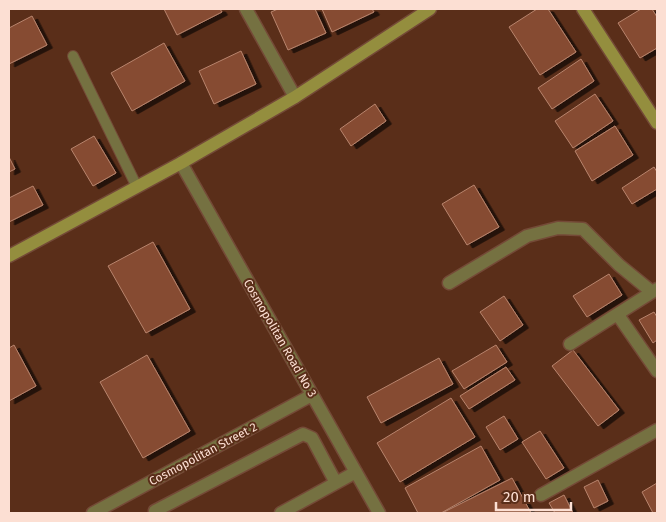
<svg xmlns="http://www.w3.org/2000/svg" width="666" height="522" font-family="'Fira Sans',sans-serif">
<defs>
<filter id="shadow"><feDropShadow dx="5.5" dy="3" stdDeviation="0" flood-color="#0009"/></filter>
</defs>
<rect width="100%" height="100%" fill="#5a2e19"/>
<path fill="#864b31" stroke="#b8846d" filter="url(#shadow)" d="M 164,9 L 220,9 L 222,12 L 177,35 Z
M 278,9 L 315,9 L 326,33 L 288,50 L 271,12 Z
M 322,9 L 372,9 L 374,12 L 332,32 Z
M 537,9 L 548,9 L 576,52 L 540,75 L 509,27 Z
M 641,9 L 652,9 L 657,17 L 657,48 L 640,58 L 618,23 Z
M 32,16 L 47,45 L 9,64 L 9,28 Z
M 164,43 L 185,81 L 132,111 L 111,73 Z
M 241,51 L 256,84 L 214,104 L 199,71 Z
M 581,59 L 594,81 L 552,109 L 538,88 Z
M 595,94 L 613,121 L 573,148 L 555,121 Z
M 375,104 L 386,121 L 351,146 L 340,129 Z
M 615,126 L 633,155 L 592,181 L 575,151 Z
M 94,136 L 116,173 L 93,186 L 71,149 Z
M 9,157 L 15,169 L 9,172 Z
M 654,167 L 657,172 L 657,189 L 632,204 L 622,188 Z
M 474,185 L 499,227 L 467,245 L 442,204 Z
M 33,186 L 43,205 L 9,222 L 9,198 Z
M 153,242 L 190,309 L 146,333 L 108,266 Z
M 609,274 L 622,295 L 587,317 L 573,296 Z
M 504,296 L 523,325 L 500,341 L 480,312 Z
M 654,312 L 657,317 L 657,340 L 653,343 L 639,320 Z
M 14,345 L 36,386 L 9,401 L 9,348 Z
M 496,345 L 507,362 L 464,389 L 452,371 Z
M 573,350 L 619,410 L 598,426 L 552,366 Z
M 147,355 L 190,431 L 143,458 L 100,382 Z
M 439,358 L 453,384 L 381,423 L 367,397 Z
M 506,367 L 515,380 L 469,409 L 460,396 Z
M 451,398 L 475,437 L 400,482 L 377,443 Z
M 504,416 L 518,439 L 500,450 L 486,427 Z
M 540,431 L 564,468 L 546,479 L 522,442 Z
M 481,446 L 500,480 L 441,513 L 418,513 L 405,488 Z
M 512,478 L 531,513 L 442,513 Z
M 598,480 L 608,501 L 594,508 L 584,487 Z
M 657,483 L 657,513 L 653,513 L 642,492 Z
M 564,495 L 573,513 L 555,513 L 549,503 Z"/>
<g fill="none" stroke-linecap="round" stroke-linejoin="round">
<defs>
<path id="lane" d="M 73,56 L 137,187"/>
<path id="street" d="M 246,9 L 295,97
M 181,163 L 379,513
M 449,283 L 527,236 L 558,228 L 583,229 L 619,265 L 652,292
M 618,315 L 657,371
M 570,344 L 657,289
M 541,495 L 657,430
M 93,513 L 312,395
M 155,513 L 155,511 L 303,434 L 312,438 L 336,483
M 281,513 L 356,472"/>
<path id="secondary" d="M 583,9 L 657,123
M 9,256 L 181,163 L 295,97 L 430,9"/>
</defs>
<use href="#lane" stroke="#744a37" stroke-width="12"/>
<use href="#street" stroke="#744a37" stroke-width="15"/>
<use href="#secondary" stroke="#744a37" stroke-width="15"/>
<use href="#lane" stroke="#757141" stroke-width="10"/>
<use href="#street" stroke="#757141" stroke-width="12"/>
<use href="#secondary" stroke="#948e3e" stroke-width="12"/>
</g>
<g text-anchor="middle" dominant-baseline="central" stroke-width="4" stroke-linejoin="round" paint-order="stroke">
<g font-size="12" fill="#fcdfd3" stroke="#5a2e19">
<text transform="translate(280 338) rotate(60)">Cosmopolitan Road No 3</text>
<text transform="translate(203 454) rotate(-28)">Cosmopolitan Street 2</text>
</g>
</g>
<rect width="666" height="522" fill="none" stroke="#fcdfd3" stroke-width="20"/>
<path d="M496 502v8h75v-8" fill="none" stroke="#fcdfd3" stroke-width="2.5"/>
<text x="503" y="502" font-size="15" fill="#fcdfd3" stroke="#5a2e19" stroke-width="4" paint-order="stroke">20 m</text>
</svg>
